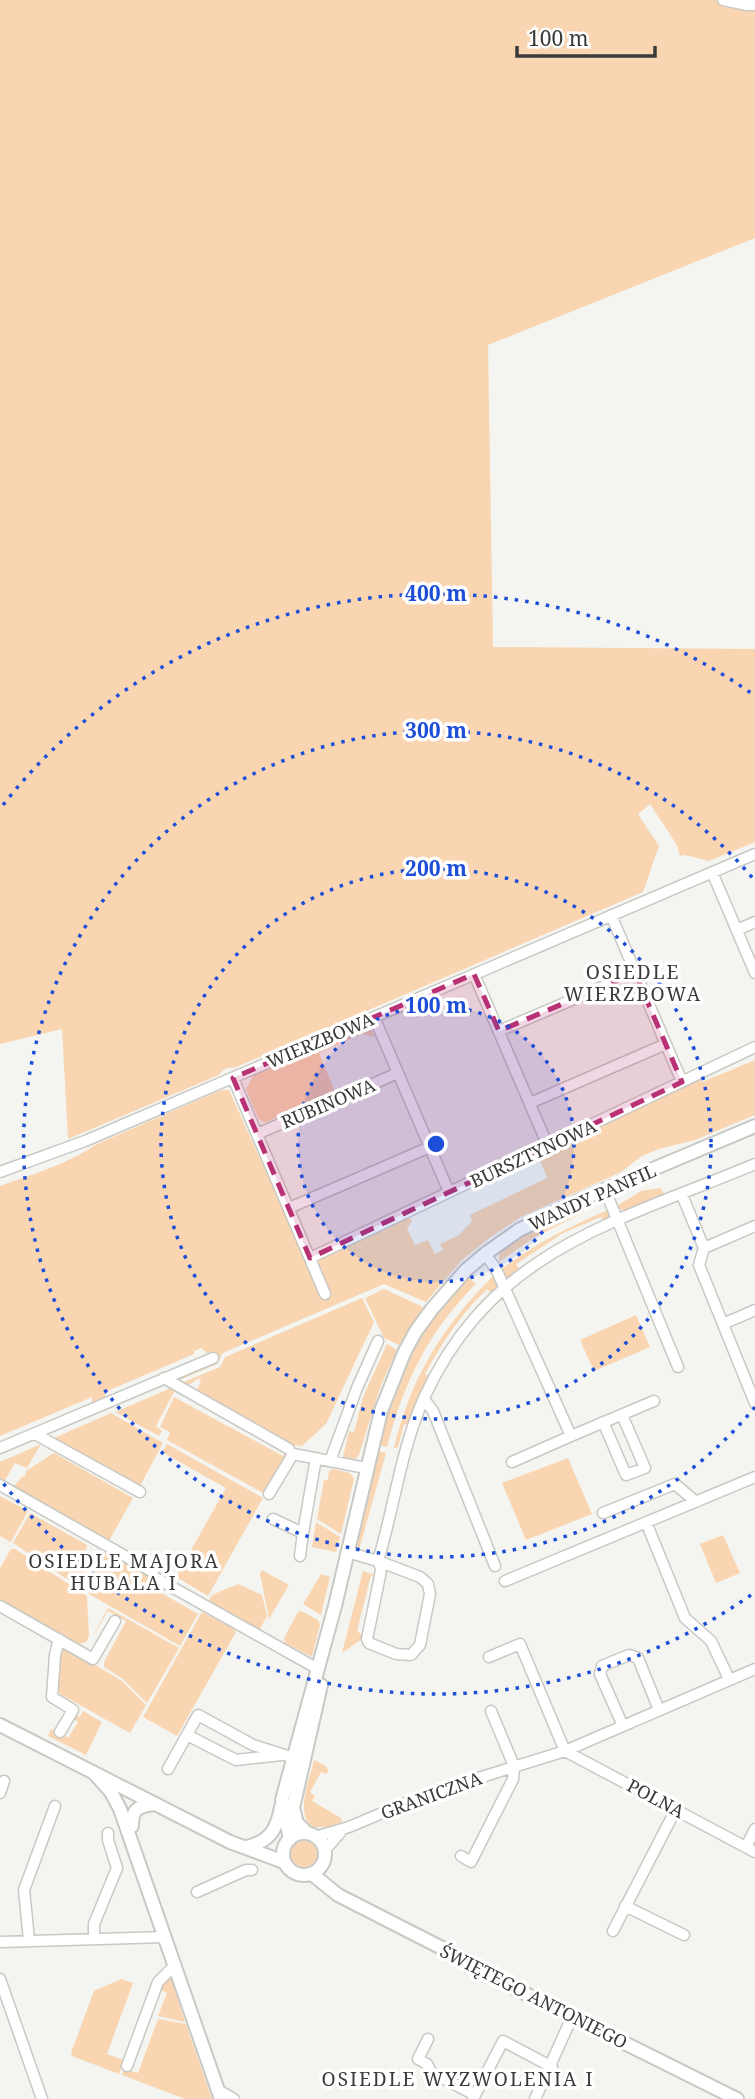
<svg xmlns="http://www.w3.org/2000/svg" width="755" height="2099" font-family="'Noto Serif',serif">
<rect width="100%" height="100%" fill="#f4f5f0"/>
<path fill="#f9d5b1" d="M 0,0 L 755,0 L 755,238 L 488,345 L 493,647 L 755,649 L 755,842 L 709,861 L 685,855 L 680,856 L 677,845 L 650,804 L 638,814 L 659,846 L 643,892 L 234,1068 C 226,1067 223,1069 219,1075 L 68,1139 L 62,1029 L 0,1044 Z
M 365,1029 L 371,1030 L 375,1037 L 362,1034 L 319,1053 L 335,1092 L 266,1122 L 259,1120 L 246,1089 L 253,1076 Z
M 755,1060 L 755,1115 L 695,1140 L 659,1149 L 642,1156 L 621,1172 L 521,1217 L 488,1239 L 461,1261 L 426,1302 L 384,1284 L 223,1353 L 217,1364 L 177,1381 L 174,1378 L 214,1353 L 207,1353 L 201,1348 L 194,1351 L 194,1354 L 105,1392 L 105,1399 L 92,1404 L 92,1397 L 0,1436 L 0,1186 C 33,1174 68,1164 97,1144 L 221,1090 L 229,1090 L 322,1296 L 318,1263 L 320,1258 L 409,1216 L 412,1221 L 407,1229 L 415,1245 L 428,1240 L 435,1254 L 443,1250 L 440,1244 L 459,1235 L 472,1221 L 470,1215 L 547,1178 L 538,1155 L 699,1077 L 702,1082 Z
M 661,1188 L 665,1197 L 626,1213 L 617,1206 L 641,1191 Z
M 582,1208 L 584,1212 L 535,1237 L 499,1262 L 499,1252 C 525,1234 553,1220 582,1208 Z
M 608,1210 L 609,1218 L 604,1223 L 601,1217 L 563,1233 L 516,1264 L 520,1270 L 509,1278 L 505,1277 L 502,1269 C 535,1244 570,1226 608,1210 Z
M 494,1275 L 498,1285 L 491,1293 L 487,1289 C 461,1314 442,1342 425,1374 L 430,1377 L 410,1425 L 404,1424 L 398,1447 L 394,1448 C 411,1376 443,1326 494,1275 Z
M 469,1278 L 476,1284 C 429,1330 403,1384 387,1447 L 379,1445 C 396,1378 418,1326 469,1278 Z
M 384,1289 L 423,1307 L 399,1345 L 384,1338 L 365,1298 Z
M 362,1298 L 374,1322 L 326,1424 L 302,1446 L 292,1445 L 196,1392 L 201,1381 L 198,1378 L 191,1384 L 179,1384 L 220,1367 L 225,1357 Z
M 636,1315 L 650,1347 L 594,1371 L 580,1340 Z
M 387,1344 L 397,1350 L 381,1385 L 359,1455 L 355,1459 L 343,1457 L 349,1431 L 354,1432 L 363,1397 Z
M 171,1388 L 175,1390 L 156,1426 L 162,1431 L 159,1436 L 115,1412 Z
M 174,1397 L 283,1456 L 285,1453 L 285,1458 L 265,1494 L 167,1440 L 170,1432 L 160,1427 Z
M 111,1413 L 163,1443 L 140,1486 L 54,1438 Z
M 41,1444 L 27,1468 L 15,1463 L 4,1482 L 0,1480 L 0,1462 Z
M 167,1444 L 263,1498 L 208,1596 L 176,1577 L 226,1488 L 162,1452 Z
M 378,1451 L 386,1453 L 359,1550 L 356,1543 Z
M 54,1453 L 133,1498 L 109,1541 L 13,1487 L 23,1476 L 25,1477 L 26,1471 Z
M 568,1458 L 592,1514 L 526,1540 L 502,1483 Z
M 333,1469 L 350,1473 L 354,1479 L 341,1534 L 317,1519 L 324,1480 L 328,1480 L 329,1471 Z
M 0,1496 L 28,1511 L 11,1542 L 0,1536 Z
M 30,1513 L 87,1545 L 85,1556 L 86,1592 L 13,1543 Z
M 316,1522 L 340,1537 L 336,1552 L 312,1547 Z
M 723,1535 L 740,1573 L 716,1583 L 700,1544 Z
M 11,1549 L 15,1549 L 87,1596 L 89,1636 L 86,1642 L 76,1645 L 0,1602 L 0,1568 Z
M 107,1549 L 115,1553 L 111,1560 L 116,1563 L 121,1556 L 154,1576 L 149,1586 L 198,1614 L 180,1646 L 89,1594 L 88,1581 Z
M 262,1570 L 289,1585 L 269,1619 L 260,1574 Z
M 363,1571 L 377,1576 L 377,1579 L 371,1575 L 357,1631 L 362,1635 L 362,1639 L 342,1653 Z
M 321,1574 L 330,1577 L 321,1615 L 303,1604 Z
M 238,1584 L 262,1595 L 267,1616 L 260,1629 L 208,1602 L 212,1595 Z
M 108,1608 L 179,1648 L 147,1703 L 123,1679 L 104,1667 L 104,1662 L 126,1621 L 108,1611 L 91,1639 Z
M 301,1611 L 318,1620 L 320,1625 L 312,1657 L 285,1643 L 284,1638 L 298,1612 Z
M 202,1612 L 234,1629 L 236,1632 L 177,1736 L 143,1717 Z
M 65,1647 L 122,1681 L 146,1705 L 130,1733 L 60,1694 L 58,1690 L 61,1656 Z
M 83,1711 L 102,1722 L 86,1755 L 48,1736 L 51,1729 L 68,1738 L 78,1722 L 72,1718 L 76,1715 L 80,1717 Z
M 314,1760 L 326,1766 L 328,1770 L 327,1774 L 321,1772 L 310,1792 L 315,1796 L 312,1801 L 341,1818 L 342,1822 L 329,1827 L 313,1827 C 294,1813 310,1780 314,1760 Z
M291 1854a13 13 0 1 1 26 0a13 13 0 1 1-26 0Z
M 170,1976 L 185,2022 L 158,2016 L 167,1993 L 159,1989 Z
M 121,1979 L 133,1983 L 107,2054 L 124,2060 L 119,2074 L 72,2056 L 71,2053 L 94,1991 Z
M 158,2019 L 186,2024 L 212,2099 L 185,2099 L 122,2075 L 124,2069 L 138,2073 Z"/>
<g fill="none" stroke-linecap="round" stroke-linejoin="round">
<defs>
<path id="minor" d="M 723,0 L 747,5 L 755,5
M 712,872 L 755,973
M 611,915 L 682,1082
M 737,930 L 755,922
M 474,974 L 548,1146
M 374,1017 L 449,1192
M 499,1031 L 635,973
M 233,1078 L 325,1294
M 530,1103 L 666,1044
M 257,1134 L 398,1073
M 0,1172 L 85,1141 L 755,854
M 605,1190 L 678,1367
M 682,1195 L 704,1248
M 289,1208 L 430,1147
M 704,1248 L 699,1265 L 755,1403
M 704,1248 L 755,1226
M 485,1254 L 496,1269 L 571,1436 L 512,1462
M 310,1258 L 755,1047
M 723,1324 L 755,1310
M 164,1378 L 289,1449
M 424,1399 L 433,1411 L 495,1566
M 603,1422 L 626,1475 L 645,1468 L 622,1415
M 35,1434 L 140,1492
M 571,1436 L 654,1401
M 0,1448 L 213,1358
M 330,1461 L 357,1388 L 378,1341
M 0,1485 L 153,1572
M 269,1494 L 293,1454 L 366,1468
M 603,1513 L 675,1484 L 696,1502
M 273,1519 L 303,1533 L 316,1458
M 646,1522 L 685,1618 L 711,1641 L 729,1679
M 347,1552 L 378,1561 C 394,1508 401,1449 424,1398 C 492,1249 617,1222 755,1164
M 300,1556 L 303,1533
M 378,1561 L 420,1577 L 428,1584 L 430,1594 L 420,1645 L 411,1655 L 396,1654 L 369,1643 L 367,1639 L 380,1576 L 381,1568 Z
M 156,1578 L 318,1669
M 505,1581 L 755,1477
M 0,1606 L 93,1659 L 115,1621
M 59,1639 L 55,1655 L 52,1697 L 73,1710 L 60,1732
M 489,1657 L 520,1644 L 565,1751 L 755,1852
M 623,1726 L 600,1674 L 602,1666 L 629,1655 L 638,1658 L 659,1710
M 187,1735 L 236,1760 L 282,1755
M 168,1769 L 198,1715 L 253,1745 L 294,1758
M 0,1793 L 4,1781
M 315,1837 L 349,1827 L 427,1794 L 565,1751 L 755,1669
M 746,1847 L 755,1829
M 325,1850 L 340,1833
M 461,1856 L 471,1862 L 513,1779 L 514,1766 L 491,1711
M 197,1892 L 246,1870 L 252,1870
M 625,1906 L 684,1935
M 613,1931 L 676,1809
M 94,1939 L 94,1924 L 117,1868 L 108,1840 L 108,1833
M 29,1940 L 24,1890 L 55,1806
M 0,1942 L 165,1937
M 0,1979 L 42,2099
M 428,2039 L 418,2059 L 427,2064 L 431,2072 L 475,2095
M 127,2066 L 158,1982 L 175,1965
M 218,2090 L 234,2099
M 473,2099 L 503,2041 L 552,2067
M 535,2099 L 572,2017"/>
<path id="tertiary" d="M 0,1725 L 230,1842 L 284,1862
M 93,1772 L 111,1792 L 120,1809 L 221,2099
M 132,1826 C 132,1809 138,1806 154,1804
M 307,1833 L 297,1823 L 293,1808 L 321,1685
M283 1854a21 21 0 1 1 42 0a21 21 0 1 1-42 0Z
M 290,1839 L 282,1800 L 335,1606 L 381,1411 L 404,1353 L 416,1331 L 432,1309 L 466,1270 L 485,1254 L 519,1230 L 582,1199 L 755,1126
M 246,1847 C 269,1842 277,1830 281,1807
M 312,1874 L 338,1895 L 487,1971 L 514,1988 L 737,2099"/>
</defs>
<use href="#minor" stroke="#c8c9c4" stroke-width="13"/>
<use href="#tertiary" stroke="#c8c9c4" stroke-width="16"/>
<use href="#minor" stroke="#fff" stroke-width="10"/>
<use href="#tertiary" stroke="#fff" stroke-width="12"/>
</g>
<path fill="#b83174" fill-opacity="0.2" stroke="#b83174" stroke-width="5" stroke-dasharray="14 9" stroke-linejoin="round" d="M 635,973 L 682,1082 L 310,1258 L 233,1078 L 474,974 L 499,1031 Z"/>
<circle cx="436" cy="1144" r="138" fill="#1d4ed8" fill-opacity=".12"/>
<g fill="none" stroke="#1d4ed8" stroke-width="3.5" stroke-dasharray="3.5 7">
<circle cx="436" cy="1144" r="138"/>
<circle cx="436" cy="1144" r="275"/>
<path d="M755 1407A413 413 0 1 1 755 881"/>
<path d="M751 1595A550 550 0 0 1 3 1483M3 805A550 550 0 0 1 751 693"/>
</g>
<g text-anchor="middle" dominant-baseline="central" stroke-width="7" stroke-linejoin="round" paint-order="stroke">
<g font-size="18" fill="#3a3a39" stroke="#fff">
<text transform="translate(320 1040) rotate(-23)">WIERZBOWA</text>
<text transform="translate(328 1103) rotate(-23)">RUBINOWA</text>
<text transform="translate(533 1153) rotate(-25)">BURSZTYNOWA</text>
<text transform="translate(592 1197) rotate(-24)">WANDY PANFIL</text>
<text transform="translate(431 1795) rotate(-20)">GRANICZNA</text>
<text transform="translate(656 1798) rotate(28)">POLNA</text>
<text transform="translate(534 1996) rotate(27)">ŚWIĘTEGO ANTONIEGO</text>
</g>
<g font-size="19" letter-spacing="2" fill="#3a3a39" stroke="#fff">
<text x="633" y="972">OSIEDLE<tspan x="633" dy="22">WIERZBOWA</tspan></text>
<text x="124" y="1561">OSIEDLE MAJORA<tspan x="124" dy="22">HUBALA I</tspan></text>
<text x="458" y="2079">OSIEDLE WYZWOLENIA I</text>
</g>
</g>
<circle cx="436" cy="1144" r="10" fill="#1d4ed8" stroke="#fff" stroke-width="3.5"/>
<g font-size="21" text-anchor="middle" font-weight="bold" fill="#1d4ed8" stroke="#fff" stroke-width="7" stroke-linejoin="round" paint-order="stroke">
<text x="436" y="601">400 m</text>
<text x="436" y="738">300 m</text>
<text x="436" y="876">200 m</text>
<text x="436" y="1013">100 m</text>
</g>
<path d="M517 46v10h138v-10" fill="none" stroke="#3a3a39" stroke-width="3.5"/>
<text x="528" y="46" font-size="21" fill="#3a3a39" stroke="#ffffff" stroke-width="5" paint-order="stroke">100 m</text>
</svg>
